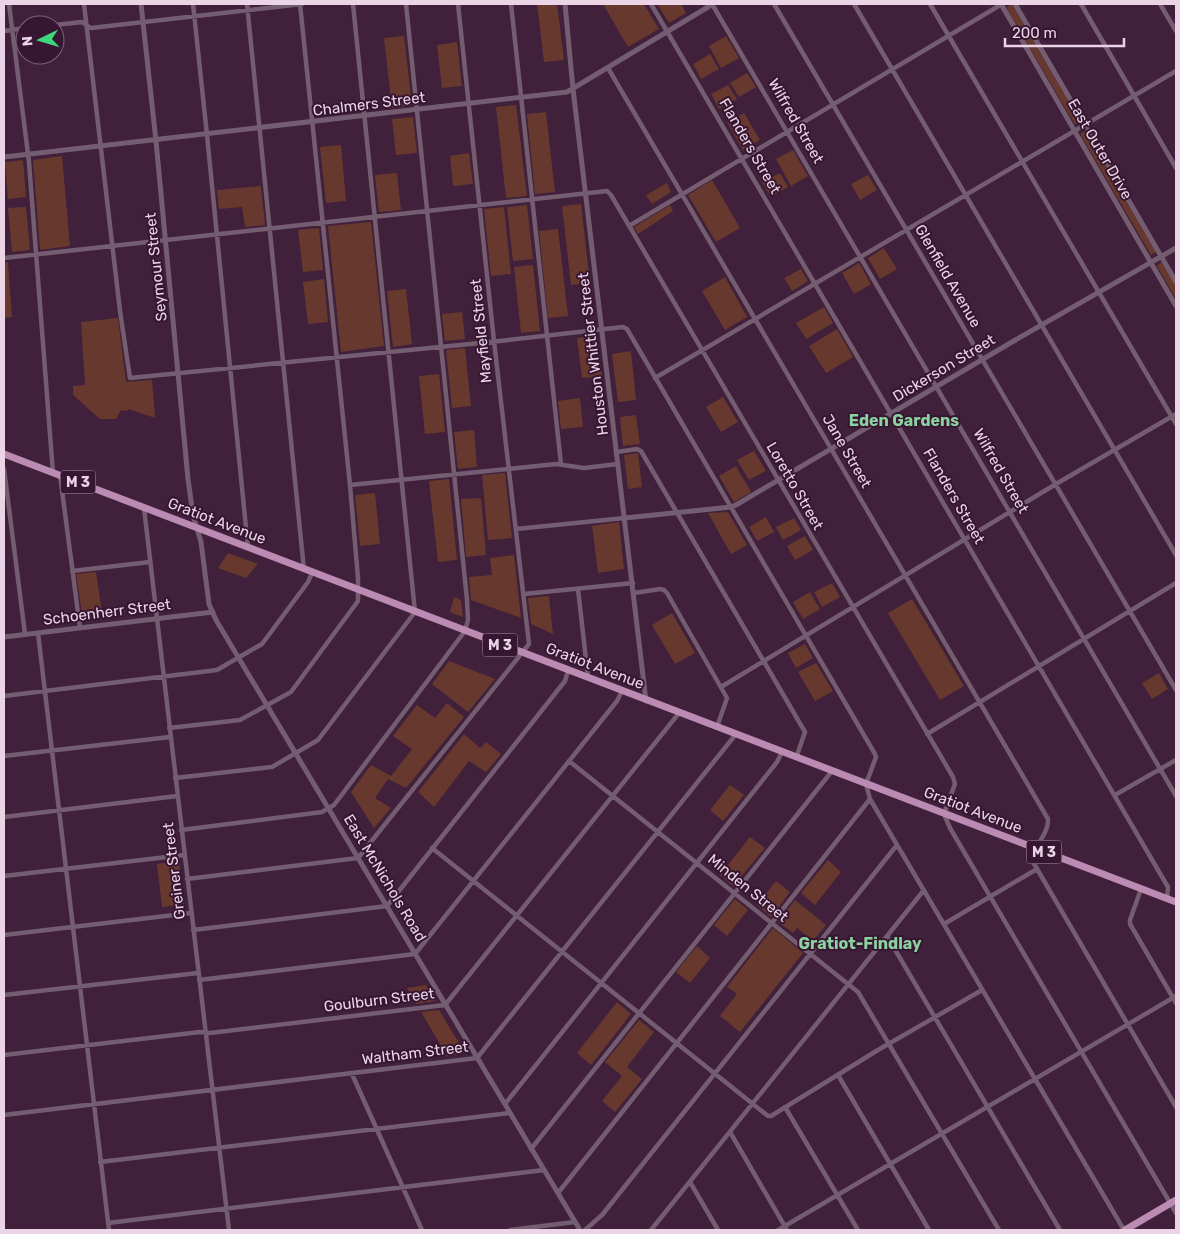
<svg xmlns="http://www.w3.org/2000/svg" width="1180" height="1234" font-family="Rubik,sans-serif">
<rect width="100%" height="100%" fill="#40203b"/>
<path fill="#67382e" d="M 537,4 L 557,4 L 564,60 L 544,62 Z
M 603,4 L 644,4 L 659,29 L 628,47 Z
M 657,4 L 681,4 L 686,13 L 669,23 Z
M 1012,4 L 1079,120 L 1079,123 L 1075,124 L 1074,123 L 1008,11 L 1007,7 Z
M 404,36 L 412,105 L 392,108 L 384,38 Z
M 726,36 L 739,58 L 721,68 L 709,46 Z
M 457,42 L 462,86 L 442,88 L 437,45 Z
M 710,54 L 719,69 L 701,79 L 693,64 Z
M 747,73 L 756,87 L 739,97 L 730,83 Z
M 728,85 L 737,99 L 719,109 L 711,94 Z
M 516,105 L 527,196 L 506,198 L 496,107 Z
M 546,112 L 555,192 L 535,194 L 527,114 Z
M 744,113 L 760,140 L 743,150 L 727,122 Z
M 413,117 L 417,153 L 396,155 L 392,119 Z
M 1085,131 L 1154,249 L 1156,252 L 1151,255 L 1081,136 L 1081,133 Z
M 341,145 L 346,201 L 326,203 L 320,147 Z
M 793,150 L 808,176 L 791,186 L 776,159 Z
M 469,153 L 473,184 L 453,186 L 450,156 Z
M 62,156 L 70,246 L 40,250 L 33,160 Z
M 23,160 L 26,197 L 8,199 L 5,162 Z
M 397,173 L 401,210 L 379,212 L 375,175 Z
M 780,173 L 788,187 L 771,197 L 762,182 Z
M 868,175 L 877,190 L 860,200 L 851,184 Z
M 712,180 L 740,228 L 716,242 L 688,195 Z
M 667,183 L 671,192 L 652,204 L 646,195 Z
M 261,186 L 265,225 L 245,227 L 242,207 L 219,209 L 217,190 Z
M 581,204 L 590,283 L 571,285 L 562,206 Z
M 527,205 L 533,259 L 513,261 L 507,207 Z
M 670,205 L 673,211 L 638,234 L 634,227 Z
M 26,207 L 30,250 L 12,252 L 8,208 Z
M 504,207 L 511,274 L 491,276 L 484,209 Z
M 371,222 L 384,346 L 341,352 L 328,226 Z
M 319,228 L 323,270 L 303,272 L 298,230 Z
M 558,229 L 568,316 L 548,318 L 539,231 Z
M 884,248 L 897,269 L 880,279 L 868,258 Z
M 8,262 L 12,317 L 4,318 L 4,263 Z
M 1161,262 L 1176,286 L 1176,299 L 1157,266 Z
M 859,263 L 871,284 L 854,294 L 842,273 Z
M 533,265 L 540,331 L 521,333 L 514,267 Z
M 801,269 L 808,281 L 792,291 L 784,278 Z
M 725,277 L 747,317 L 725,330 L 702,291 Z
M 324,279 L 328,322 L 308,324 L 303,282 Z
M 406,289 L 412,344 L 393,347 L 387,291 Z
M 824,307 L 833,323 L 806,339 L 796,323 Z
M 462,312 L 465,339 L 445,341 L 442,314 Z
M 118,318 L 126,382 L 152,380 L 155,418 L 129,409 L 127,411 L 121,410 L 116,419 L 100,419 L 73,395 L 73,386 L 85,385 L 81,322 Z
M 837,329 L 853,357 L 826,373 L 809,346 Z
M 597,335 L 602,376 L 582,378 L 577,338 Z
M 465,348 L 471,406 L 452,408 L 446,350 Z
M 631,351 L 636,400 L 618,402 L 612,354 Z
M 439,374 L 445,432 L 425,434 L 419,376 Z
M 723,397 L 738,422 L 721,432 L 706,407 Z
M 580,398 L 583,427 L 561,429 L 558,401 Z
M 636,415 L 640,444 L 623,446 L 620,417 Z
M 474,430 L 477,467 L 458,469 L 454,432 Z
M 754,451 L 766,471 L 749,480 L 737,460 Z
M 638,453 L 642,487 L 628,489 L 624,455 Z
M 736,466 L 751,492 L 734,502 L 719,476 Z
M 505,473 L 512,538 L 488,540 L 482,475 Z
M 449,479 L 457,560 L 438,562 L 429,481 Z
M 375,493 L 380,544 L 360,546 L 355,495 Z
M 481,498 L 486,555 L 466,557 L 461,499 Z
M 728,512 L 747,545 L 731,554 L 708,513 Z
M 766,517 L 774,532 L 757,541 L 749,527 Z
M 794,518 L 801,530 L 783,540 L 776,527 Z
M 619,522 L 624,569 L 598,573 L 592,526 Z
M 805,536 L 813,550 L 795,560 L 787,546 Z
M 228,553 L 258,564 L 246,578 L 218,568 Z
M 514,555 L 521,618 L 471,600 L 469,577 L 492,575 L 490,558 Z
M 96,572 L 103,619 L 83,621 L 76,574 Z
M 832,583 L 840,597 L 822,607 L 814,592 Z
M 810,592 L 820,609 L 803,619 L 793,602 Z
M 549,596 L 553,634 L 531,624 L 528,598 Z
M 454,597 L 461,600 L 463,617 L 450,612 Z
M 912,599 L 964,686 L 940,700 L 888,613 Z
M 672,613 L 695,653 L 675,664 L 652,625 Z
M 805,644 L 813,658 L 796,668 L 788,653 Z
M 449,661 L 495,679 L 468,712 L 432,684 Z
M 816,663 L 833,691 L 815,701 L 798,672 Z
M 1159,673 L 1168,689 L 1152,699 L 1142,683 Z
M 447,703 L 464,717 L 406,788 L 388,779 L 375,798 L 391,808 L 374,828 L 351,792 L 371,765 L 391,776 L 412,749 L 393,736 L 417,705 L 435,718 Z
M 464,734 L 480,748 L 486,742 L 501,754 L 486,772 L 469,761 L 434,807 L 418,792 Z
M 730,785 L 744,795 L 723,821 L 710,810 Z
M 750,837 L 765,848 L 733,886 L 720,875 Z
M 828,860 L 841,872 L 815,905 L 801,893 Z
M 179,861 L 184,904 L 162,907 L 157,864 Z
M 776,881 L 790,892 L 771,917 L 757,905 Z
M 735,899 L 748,910 L 727,936 L 714,925 Z
M 795,900 L 826,925 L 813,941 L 797,928 L 793,933 L 778,922 Z
M 773,928 L 803,953 L 740,1032 L 720,1016 L 737,994 L 727,987 Z
M 697,946 L 710,958 L 690,983 L 676,972 Z
M 426,985 L 436,1001 L 416,1004 L 407,988 Z
M 617,1002 L 631,1014 L 591,1065 L 577,1053 Z
M 439,1010 L 465,1053 L 447,1056 L 421,1012 Z
M 639,1020 L 654,1032 L 627,1067 L 642,1079 L 615,1112 L 602,1101 L 622,1076 L 605,1062 Z"/>
<g fill="none" stroke-linecap="round" stroke-linejoin="round">
<path stroke="#755d71" stroke-width="4.5" d="M 9,4 L 29,162 L 53,473
M 84,4 L 120,311 L 130,378 L 500,341 L 623,327 L 627,329 L 875,754 L 876,757 L 866,784 L 870,799 L 1124,1230
M 193,4 L 207,135 L 248,548
M 247,4 L 304,570
M 511,4 L 561,464
M 651,4 L 1168,887 L 1167,899
M 712,4 L 1176,796
M 774,4 L 1176,690
M 854,4 L 1176,555
M 930,4 L 1176,424
M 1081,4 L 1176,168
M 1160,4 L 1176,31
M 55,25 L 82,22 L 91,28 L 302,4
M 4,31 L 25,28
M 608,68 L 1048,819 C 1049,835 1032,846 1033,862 L 1176,1107
M 629,226 L 1002,4
M 4,258 L 607,191 L 611,195 L 953,777 L 955,784 L 944,814 L 950,828 L 1176,1213
M 655,378 L 1176,71
M 617,452 L 637,449 L 641,451 L 805,732 L 796,758
M 4,469 L 25,634
M 60,475 L 80,628
M 350,485 L 556,464 L 584,468 L 618,464
M 144,508 L 229,1230
M 516,529 L 625,518
M 72,571 L 150,562
M 578,589 L 588,677
M 634,593 L 660,589 L 664,590 L 667,593 L 727,698 L 717,727
M 524,594 L 633,583
M 38,633 L 109,1230
M 721,687 L 1056,484 L 1176,414
M 4,696 L 217,670 L 262,644 L 308,582 L 312,573
M 169,728 L 240,720 L 291,692 L 358,601 L 358,578 L 350,485 L 300,4
M 927,734 L 1176,583
M 4,756 L 170,737
M 569,761 L 858,992 L 999,1230
M 175,778 L 272,767 L 318,740 L 415,612 L 353,4
M 1115,795 L 1176,760
M 4,817 L 177,796
M 181,830 L 322,812 L 334,805 L 465,631 L 468,620 L 467,600 L 406,4
M 432,848 L 768,1116 L 771,1116 L 878,1050 L 982,990
M 4,876 L 184,855
M 187,879 L 358,858 L 529,644 L 494,341 L 458,4
M 1141,889 L 1130,920 L 1130,924 L 1176,1003
M 944,924 L 1037,869
M 193,930 L 387,906 L 565,681 L 568,671
M 4,935 L 191,913
M 887,936 L 1060,1230
M 199,980 L 415,954 L 617,701 L 622,691
M 4,995 L 198,973
M 4,1055 L 200,1032 L 210,1033 L 445,1005 L 679,713
M 352,1074 L 422,1230
M 838,1075 L 929,1230
M 505,1104 L 777,762 L 782,752
M 785,1107 L 858,1230
M 4,1115 L 477,1058 L 736,734
M 730,1132 L 787,1230
M 531,1149 L 832,771
M 100,1162 L 510,1113
M 690,1182 L 718,1230
M 558,1193 L 870,799
M 108,1223 L 544,1170
M 510,1230 L 575,1222
M 585,1230 L 602,1215 L 897,845
M 651,1230 L 924,890
M 778,1230 L 1176,996"/>
<path stroke="#755d71" stroke-width="5" d="M 141,4 L 156,141 L 188,479 L 193,515 L 201,542 L 209,604 L 216,620 L 580,1230
M 565,4 L 573,89 L 646,701
M 1001,4 L 1176,306
M 1015,4 L 1176,282
M 4,157 L 567,92 L 713,4
M 625,518 L 731,507 L 736,505 L 1012,342 L 1176,248
M 4,637 L 213,612"/>
<path stroke="#bc8bb3" stroke-width="7" d="M 4,454 L 1176,902
M 1125,1230 L 1176,1200"/>
</g>
<g text-anchor="middle" dominant-baseline="central" stroke-width="4" stroke-linejoin="round" paint-order="stroke">
<g fill="#361631" stroke="#b49baf" stroke-width="1">
<rect x="60.5" y="470.5" width="35" height="23" rx="4"/>
<rect x="482.5" y="633.5" width="35" height="23" rx="4"/>
<rect x="1026.5" y="840.5" width="35" height="23" rx="4"/>
</g>
<g font-size="14" font-weight="bold" fill="#ead4e5">
<text x="78" y="482">M 3</text>
<text x="500" y="645">M 3</text>
<text x="1044" y="852">M 3</text>
</g>
<g font-size="15" fill="#ead4e5" stroke="#361631">
<text transform="translate(369 104) rotate(-7)">Chalmers Street</text>
<text transform="translate(796 121) rotate(60)">Wilfred Street</text>
<text transform="translate(750 146) rotate(60)">Flanders Street</text>
<text transform="translate(1100 149) rotate(60)">East Outer Drive</text>
<text transform="translate(156 267) rotate(-96)">Seymour Street</text>
<text transform="translate(948 276) rotate(60)">Glenfield Avenue</text>
<text transform="translate(481 331) rotate(-96)">Mayfield Street</text>
<text transform="translate(593 354) rotate(-97)">Houston Whittier Street</text>
<text transform="translate(944 368) rotate(-31)">Dickerson Street</text>
<text transform="translate(847 451) rotate(60)">Jane Street</text>
<text transform="translate(1001 471) rotate(60)">Wilfred Street</text>
<text transform="translate(795 486) rotate(60)">Loretto Street</text>
<text transform="translate(954 496) rotate(60)">Flanders Street</text>
<text transform="translate(217 521) rotate(21)">Gratiot Avenue</text>
<text transform="translate(107 612) rotate(-7)">Schoenherr Street</text>
<text transform="translate(595 666) rotate(21)">Gratiot Avenue</text>
<text transform="translate(973 810) rotate(21)">Gratiot Avenue</text>
<text transform="translate(174 871) rotate(-97)">Greiner Street</text>
<text transform="translate(385 878) rotate(59)">East McNichols Road</text>
<text transform="translate(748 888) rotate(39)">Minden Street</text>
<text transform="translate(379 1000) rotate(-7)">Goulburn Street</text>
<text transform="translate(415 1053) rotate(-7)">Waltham Street</text>
</g>
<g font-size="16" font-weight="bold" fill="#8cd2a0" stroke="#361631">
<text x="904" y="420">Eden Gardens</text>
<text x="860" y="943">Gratiot-Findlay</text>
</g>
</g>
<rect width="1180" height="1234" fill="none" stroke="#ead4e5" stroke-width="10"/>
<g transform="translate(40 40) rotate(265)"><circle r="24" fill="#361631" stroke="#7e6279"/>
<path d="M0-4L9 19L0 12L-9 19Z" fill="#3ed77d"/>
<text y="-8" font-size="14" font-weight="bold" text-anchor="middle" fill="#ead4e5">N</text>
</g>
<path d="M1005 38v8h119v-8" fill="none" stroke="#ead4e5" stroke-width="2.5"/>
<text x="1012" y="38" font-size="15" fill="#ead4e5" stroke="#361631" stroke-width="4" paint-order="stroke">200 m</text>
</svg>
